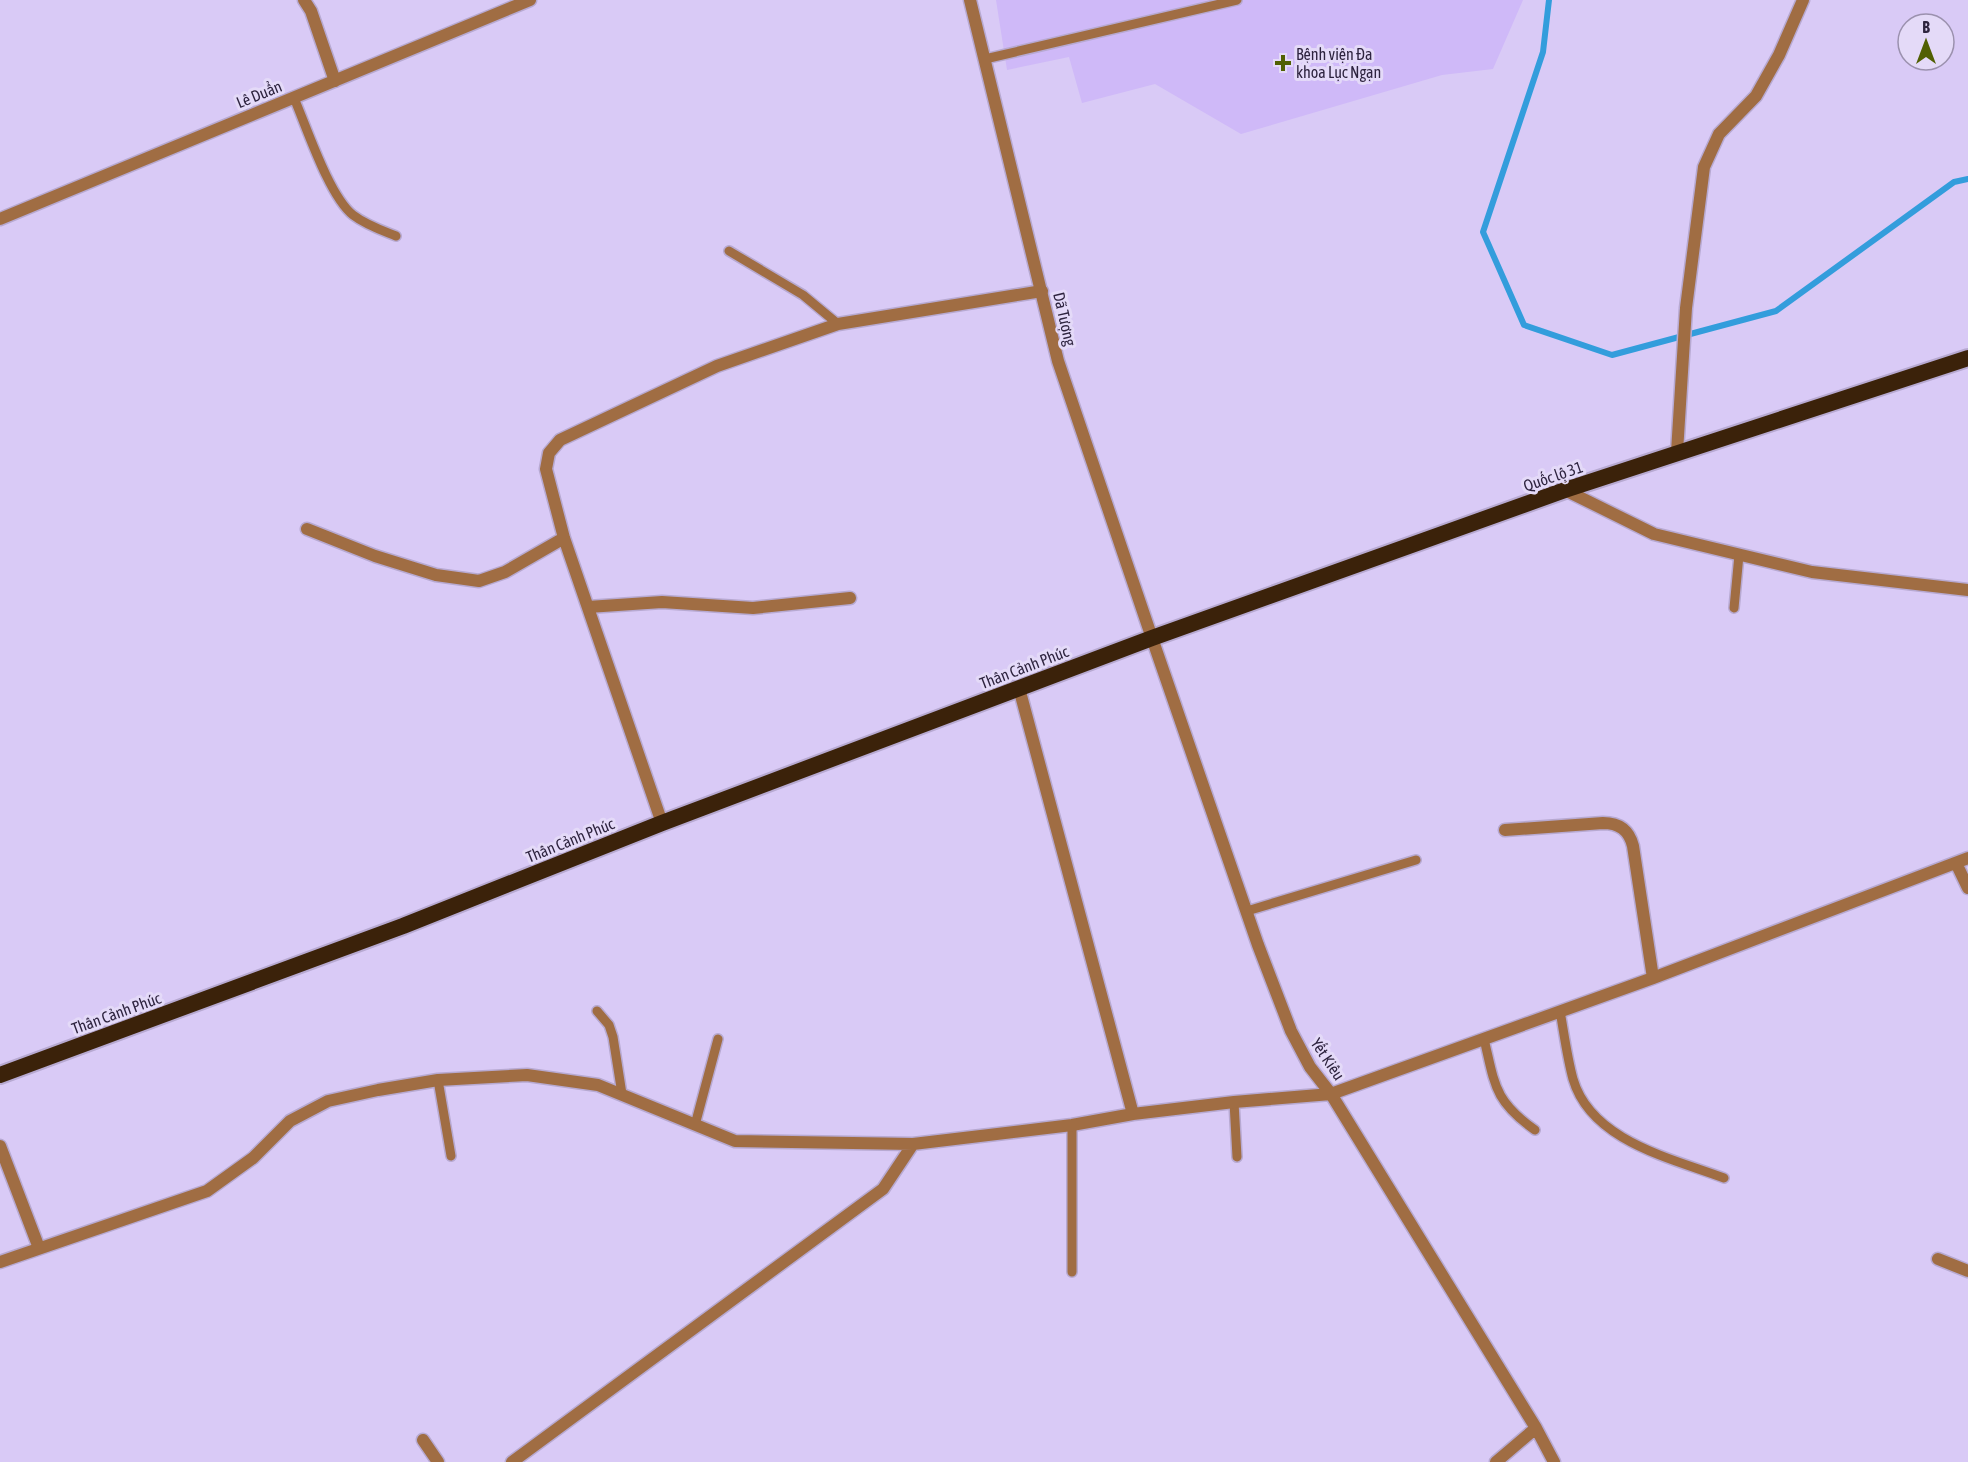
<svg xmlns="http://www.w3.org/2000/svg" width="1968" height="1462" font-family="'Asap Condensed',sans-serif">
<rect width="100%" height="100%" fill="#d9caf6"/>
<path fill="#cfb9f8" d="M 996,0 L 1523,0 L 1493,69 L 1442,75 L 1241,134 L 1155,84 L 1082,103 L 1069,57 L 1007,70 Z"/>
<g fill="none" stroke-linecap="round" stroke-linejoin="round">
<path stroke="#339ddc" stroke-width="6" d="M 1549,0 L 1543,52 L 1483,232 L 1524,325 L 1612,355 L 1776,311 L 1954,182 L 1968,179"/>
<defs>
<path id="service" d="M 985,59 L 1237,0
M 294,98 C 307,128 329,196 353,215 C 366,225 381,230 396,236
M 729,251 L 803,295 L 838,324
M 1734,608 L 1739,555
M 1247,911 L 1416,860
M 597,1011 L 609,1025 L 613,1037 L 622,1094
M 1560,1011 C 1564,1033 1567,1057 1573,1079 C 1591,1141 1671,1158 1724,1178
M 1484,1039 C 1495,1085 1494,1101 1535,1130
M 438,1080 L 451,1156
M 1234,1102 L 1237,1157
M 695,1125 L 718,1039
M 1072,1272 L 1072,1125"/>
<path id="minor" d="M 304,0 L 311,11 L 335,81
M 0,219 L 530,0
M 1677,452 L 1686,308 L 1704,167 L 1719,134 L 1756,96 L 1779,55 L 1803,0
M 1565,490 L 1654,534 L 1812,572 L 1968,590
M 307,529 L 375,556 L 436,575 L 479,581 L 505,572 L 564,538
M 588,607 L 662,602 L 753,608 L 850,598
M 1152,638 L 1258,945 L 1291,1031 L 1310,1067 L 1331,1094 L 1536,1428 L 1554,1462
M 1019,688 L 1133,1114
M 662,823 L 564,538 L 546,469 L 549,453 L 560,440 L 717,366 L 838,324 L 1042,291
M 1505,830 L 1603,823 C 1619,823 1629,830 1633,846 L 1653,978
M 1956,863 L 1968,888
M 0,1146 L 39,1248
M 1938,1259 L 1968,1271
M 0,1262 L 207,1191 L 253,1158 L 290,1121 L 328,1101 L 378,1090 L 438,1080 L 527,1075 L 598,1085 L 735,1141 L 913,1144 L 1072,1125 L 1133,1114 L 1234,1102 L 1331,1094 L 1653,978 L 1968,858
M 423,1440 L 438,1462
M 512,1462 L 883,1189 L 913,1144
M 1496,1462 L 1536,1428"/>
<path id="tertiary" d="M 970,0 L 1058,361 L 1152,638"/>
<path id="trunk" d="M 0,1075 L 403,926 L 662,823 L 1152,638 L 1565,490 L 1968,358"/>
</defs>
<use href="#service" stroke="#b7a9d1" stroke-width="12"/>
<use href="#minor" stroke="#b7a9d1" stroke-width="15"/>
<use href="#tertiary" stroke="#b7a9d1" stroke-width="15"/>
<use href="#trunk" stroke="#b7a9d1" stroke-width="20"/>
<use href="#service" stroke="#a06d43" stroke-width="9"/>
<use href="#minor" stroke="#a06d43" stroke-width="12"/>
<use href="#tertiary" stroke="#a06d43" stroke-width="12"/>
<use href="#trunk" stroke="#3b220a" stroke-width="16"/>
</g>
<path fill="#516003" stroke="#e4daf8" stroke-width="2" d="M1280 54h6v6h6v6h-6v6h-6v-6h-6v-6h6z"/>
<g text-anchor="middle" dominant-baseline="central" stroke-width="6" stroke-linejoin="round" paint-order="stroke">
<g font-size="16" fill="#2e243f" stroke="#e4daf8" text-anchor="start">
<text x="1296" y="54">Bệnh viện Đa<tspan x="1296" dy="18">khoa Lục Ngạn</tspan></text>
</g>
<g font-size="16" fill="#2e243f" stroke="#e4daf8">
<text transform="translate(259 94) rotate(-22)">Lê Duẩn</text>
<text transform="translate(1065 319) rotate(77)">Dã Tượng</text>
<text transform="translate(1553 476) rotate(-19)">Quốc lộ 31</text>
<text transform="translate(1024 667) rotate(-21)">Thân Cảnh Phúc</text>
<text transform="translate(570 840) rotate(-22)">Thân Cảnh Phúc</text>
<text transform="translate(116 1013) rotate(-20)">Thân Cảnh Phúc</text>
<text transform="translate(1328 1059) rotate(56)">Yết Kiêu</text>
</g>
</g>
<g transform="translate(1926 42)"><circle r="28" fill="#e4daf8" stroke="#9b91ae" stroke-width="1.5"/>
<path d="M0-4.5L10 22L0 15L-10 22Z" fill="#516003"/>
<text y="-9" font-size="16" font-weight="bold" text-anchor="middle" fill="#2e243f">B</text>
</g>
</svg>
